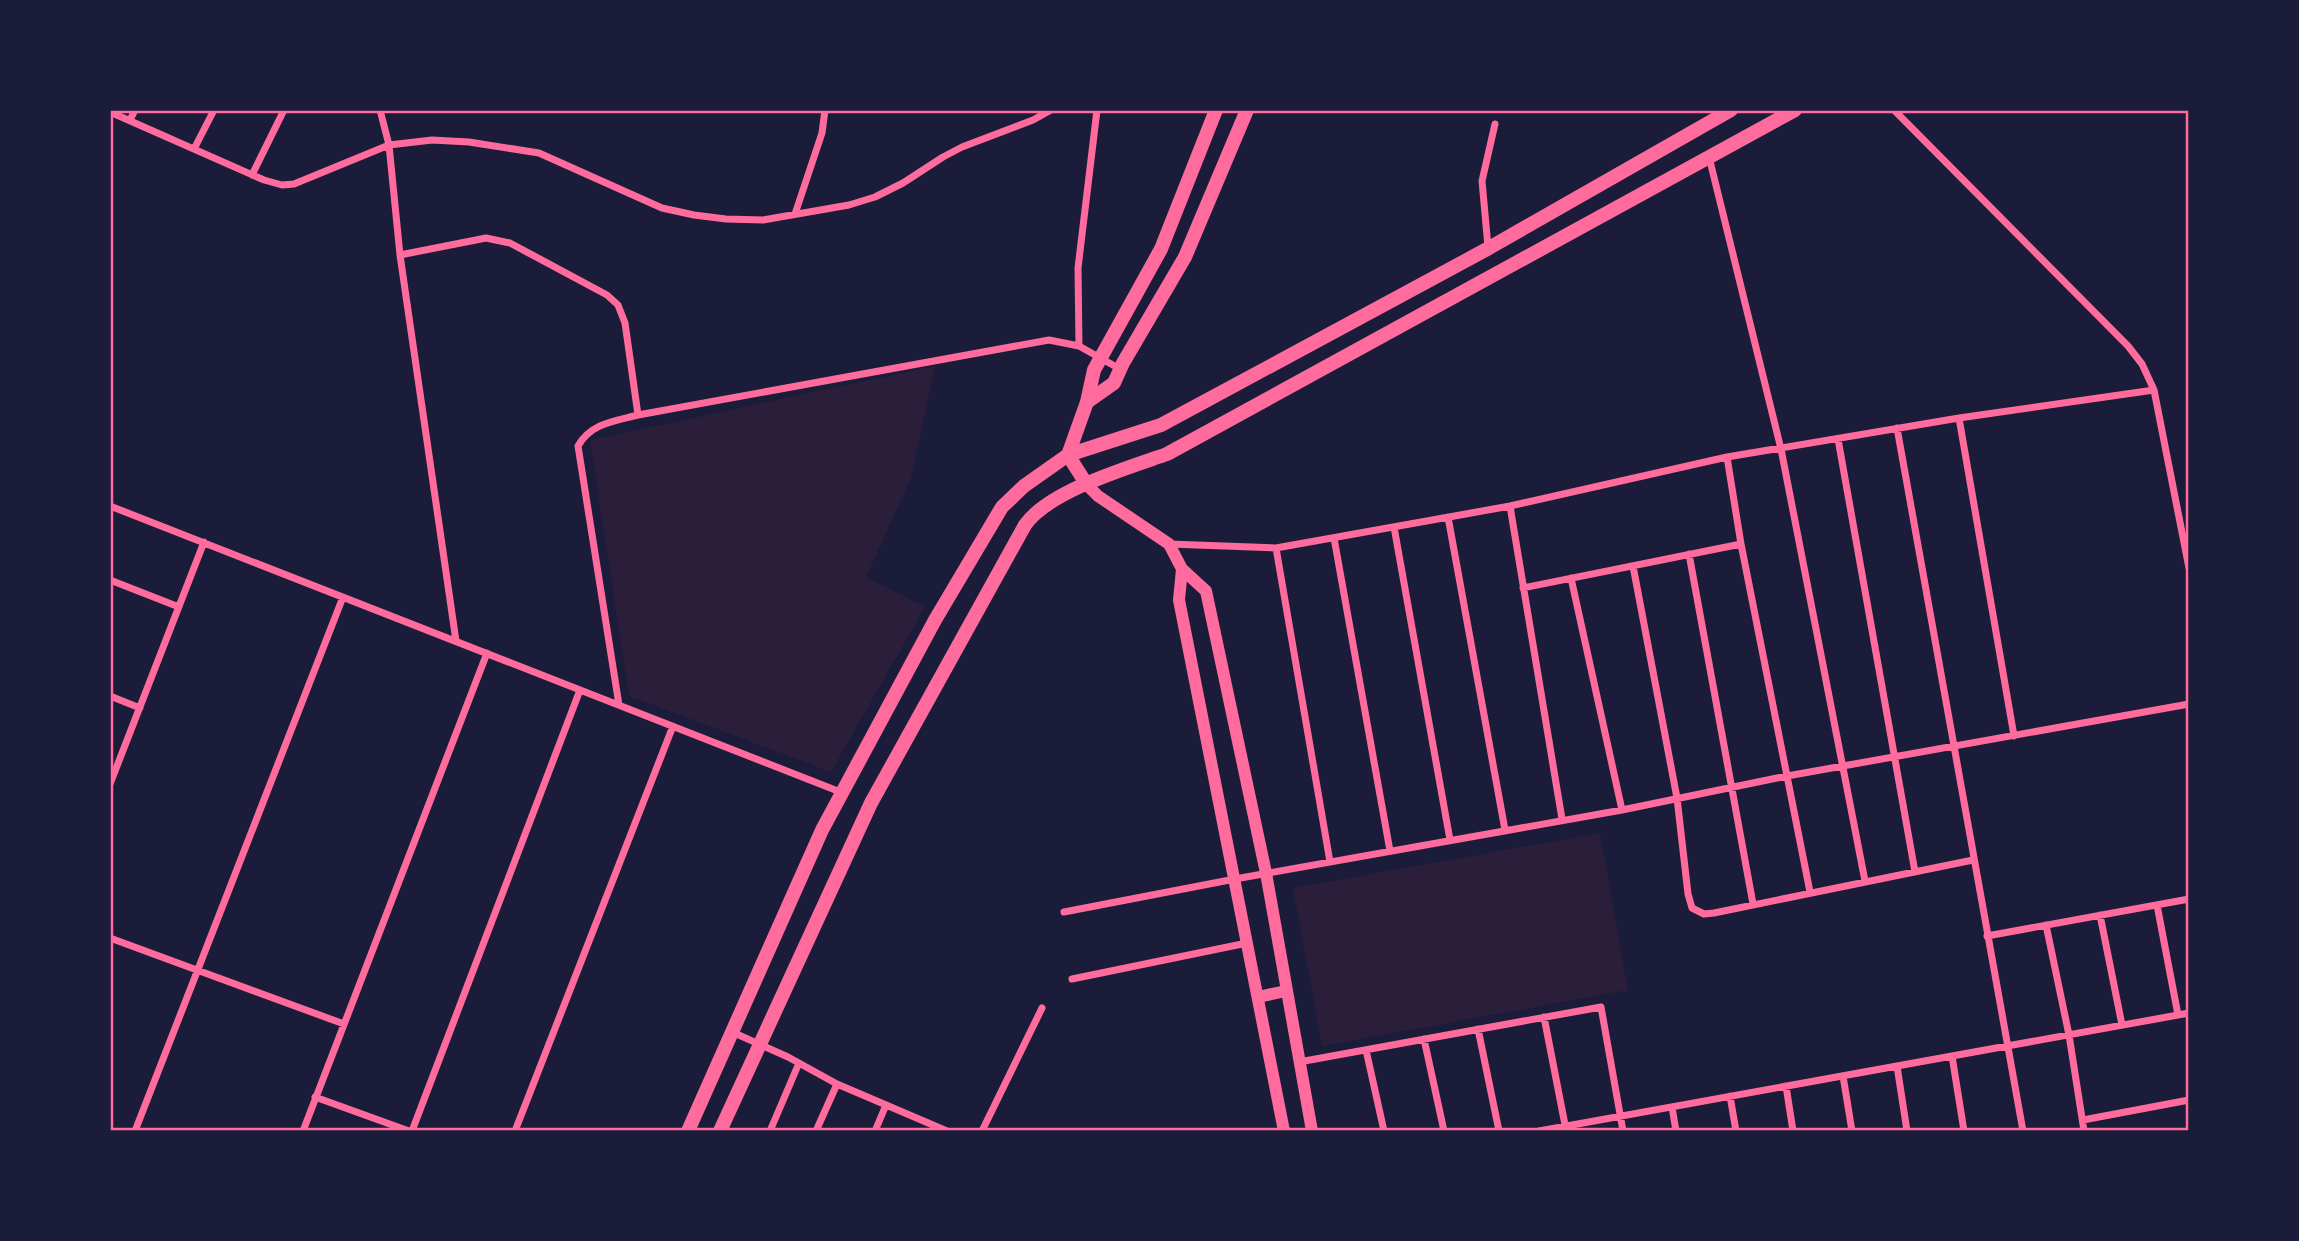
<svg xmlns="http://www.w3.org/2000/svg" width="2299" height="1241" font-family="'DejaVu Sans',sans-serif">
<rect width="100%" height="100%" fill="#1b1b3a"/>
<path fill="#2a1e3b" d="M 935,366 L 911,478 L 866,577 L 925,607 L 831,772 L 629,696 L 590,440 Z
M 1600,833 L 1628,990 L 1322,1046 L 1293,888 Z"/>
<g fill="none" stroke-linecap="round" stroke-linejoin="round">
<path stroke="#ff6b9d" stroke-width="7" d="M 380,110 L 389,145 L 400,255 L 456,641
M 1894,110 L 2128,346 L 2142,364 L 2154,390 L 2189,568
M 110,112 L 264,180 L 282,185 L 294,184 L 389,145 L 432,140 L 469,142 L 539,153 L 662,208 L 694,215 L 726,219 L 763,220 L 849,205 L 875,197 L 903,183 L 943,157 L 962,147 L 1033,120 L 1051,110
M 130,120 L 135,110
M 194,149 L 214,110
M 1709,157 L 1781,449 L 1865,881
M 252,175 L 284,110
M 795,214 L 822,133 L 825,110
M 1488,247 L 1482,181 L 1495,124
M 400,255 L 486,238 L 510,243 L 607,295 L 618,305 L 625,323 L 638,415
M 1079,346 L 1078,268 L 1097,110
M 1959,418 L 2014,736
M 1897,428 L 2023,1131
M 1838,439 L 1915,872
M 1727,457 L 1741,544 L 1810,892
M 110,506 L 843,793
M 1510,506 L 1562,819
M 1448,517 L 1505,830
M 1394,527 L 1450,840
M 1334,538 L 1390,851
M 1169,544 L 1276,548 L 1510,506 L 1727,457 L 1959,418 L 2154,390
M 1276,548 L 1330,862
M 1689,554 L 1753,904
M 1633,566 L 1677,798 L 1688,894 L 1692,908 L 1704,914 L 1714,913 L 1973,860
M 1571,578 L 1622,810
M 110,580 L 179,607
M 1523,588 L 1741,544
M 110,696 L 140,708
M 619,705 L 578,446 C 591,423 615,421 638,415 L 1049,340 L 1079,346 L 1120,369
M 110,784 L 204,542
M 2157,905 L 2178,1015
M 1064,912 L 1235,879 L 1622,810 L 1787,776 L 2189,704
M 2100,915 L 2122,1025
M 2046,925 L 2069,1035 L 2084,1131
M 1987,936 L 2189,899
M 110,938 L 344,1024
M 1072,979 L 1247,943
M 1544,1017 L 1566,1130
M 1478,1029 L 1499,1131
M 732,1032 L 788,1057 L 837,1084 L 947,1131
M 1424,1039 L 1444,1131
M 1366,1050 L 1384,1131
M 1952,1056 L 1964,1131
M 1299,1062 L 1601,1007 L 1623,1131
M 1897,1066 L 1907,1131
M 1843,1076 L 1852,1131
M 1786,1086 L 1793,1131
M 1730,1096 L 1736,1131
M 315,1097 L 409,1131
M 1672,1107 L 1676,1131
M 2083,1120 L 2189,1100
M 135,1131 L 343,597
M 303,1131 L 487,653
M 412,1131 L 580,690
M 515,1131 L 673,726
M 770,1131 L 799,1063
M 816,1131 L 837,1084
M 875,1131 L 886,1105
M 982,1131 L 1042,1008
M 1539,1131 L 2189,1013"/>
<path stroke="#ff6b9d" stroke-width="12" d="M 1087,485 L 1098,496 L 1169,544 L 1182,569 L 1206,591 L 1266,873 L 1312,1131
M 1182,569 L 1179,600 L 1284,1131
M 1258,997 L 1286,991"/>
<path stroke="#ff6b9d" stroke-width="14" d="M 1087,402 L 1114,383 L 1123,363 L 1185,257 L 1247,110
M 1068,455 L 1087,402 L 1094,370 L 1161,249 L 1216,110
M 1068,455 L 1087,485
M 688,1131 L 822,830 L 935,620 L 1002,507 L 1024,486 L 1068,455 L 1161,425 L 1489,248 L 1731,110
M 720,1131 L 871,803 L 1025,525 C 1049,491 1127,468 1167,454 L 1795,110"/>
</g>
<rect width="2299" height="1241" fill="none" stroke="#1b1b3a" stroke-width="224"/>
<rect x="112" y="112" width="2075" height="1017" fill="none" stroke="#ff6b9d" stroke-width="2.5"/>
</svg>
